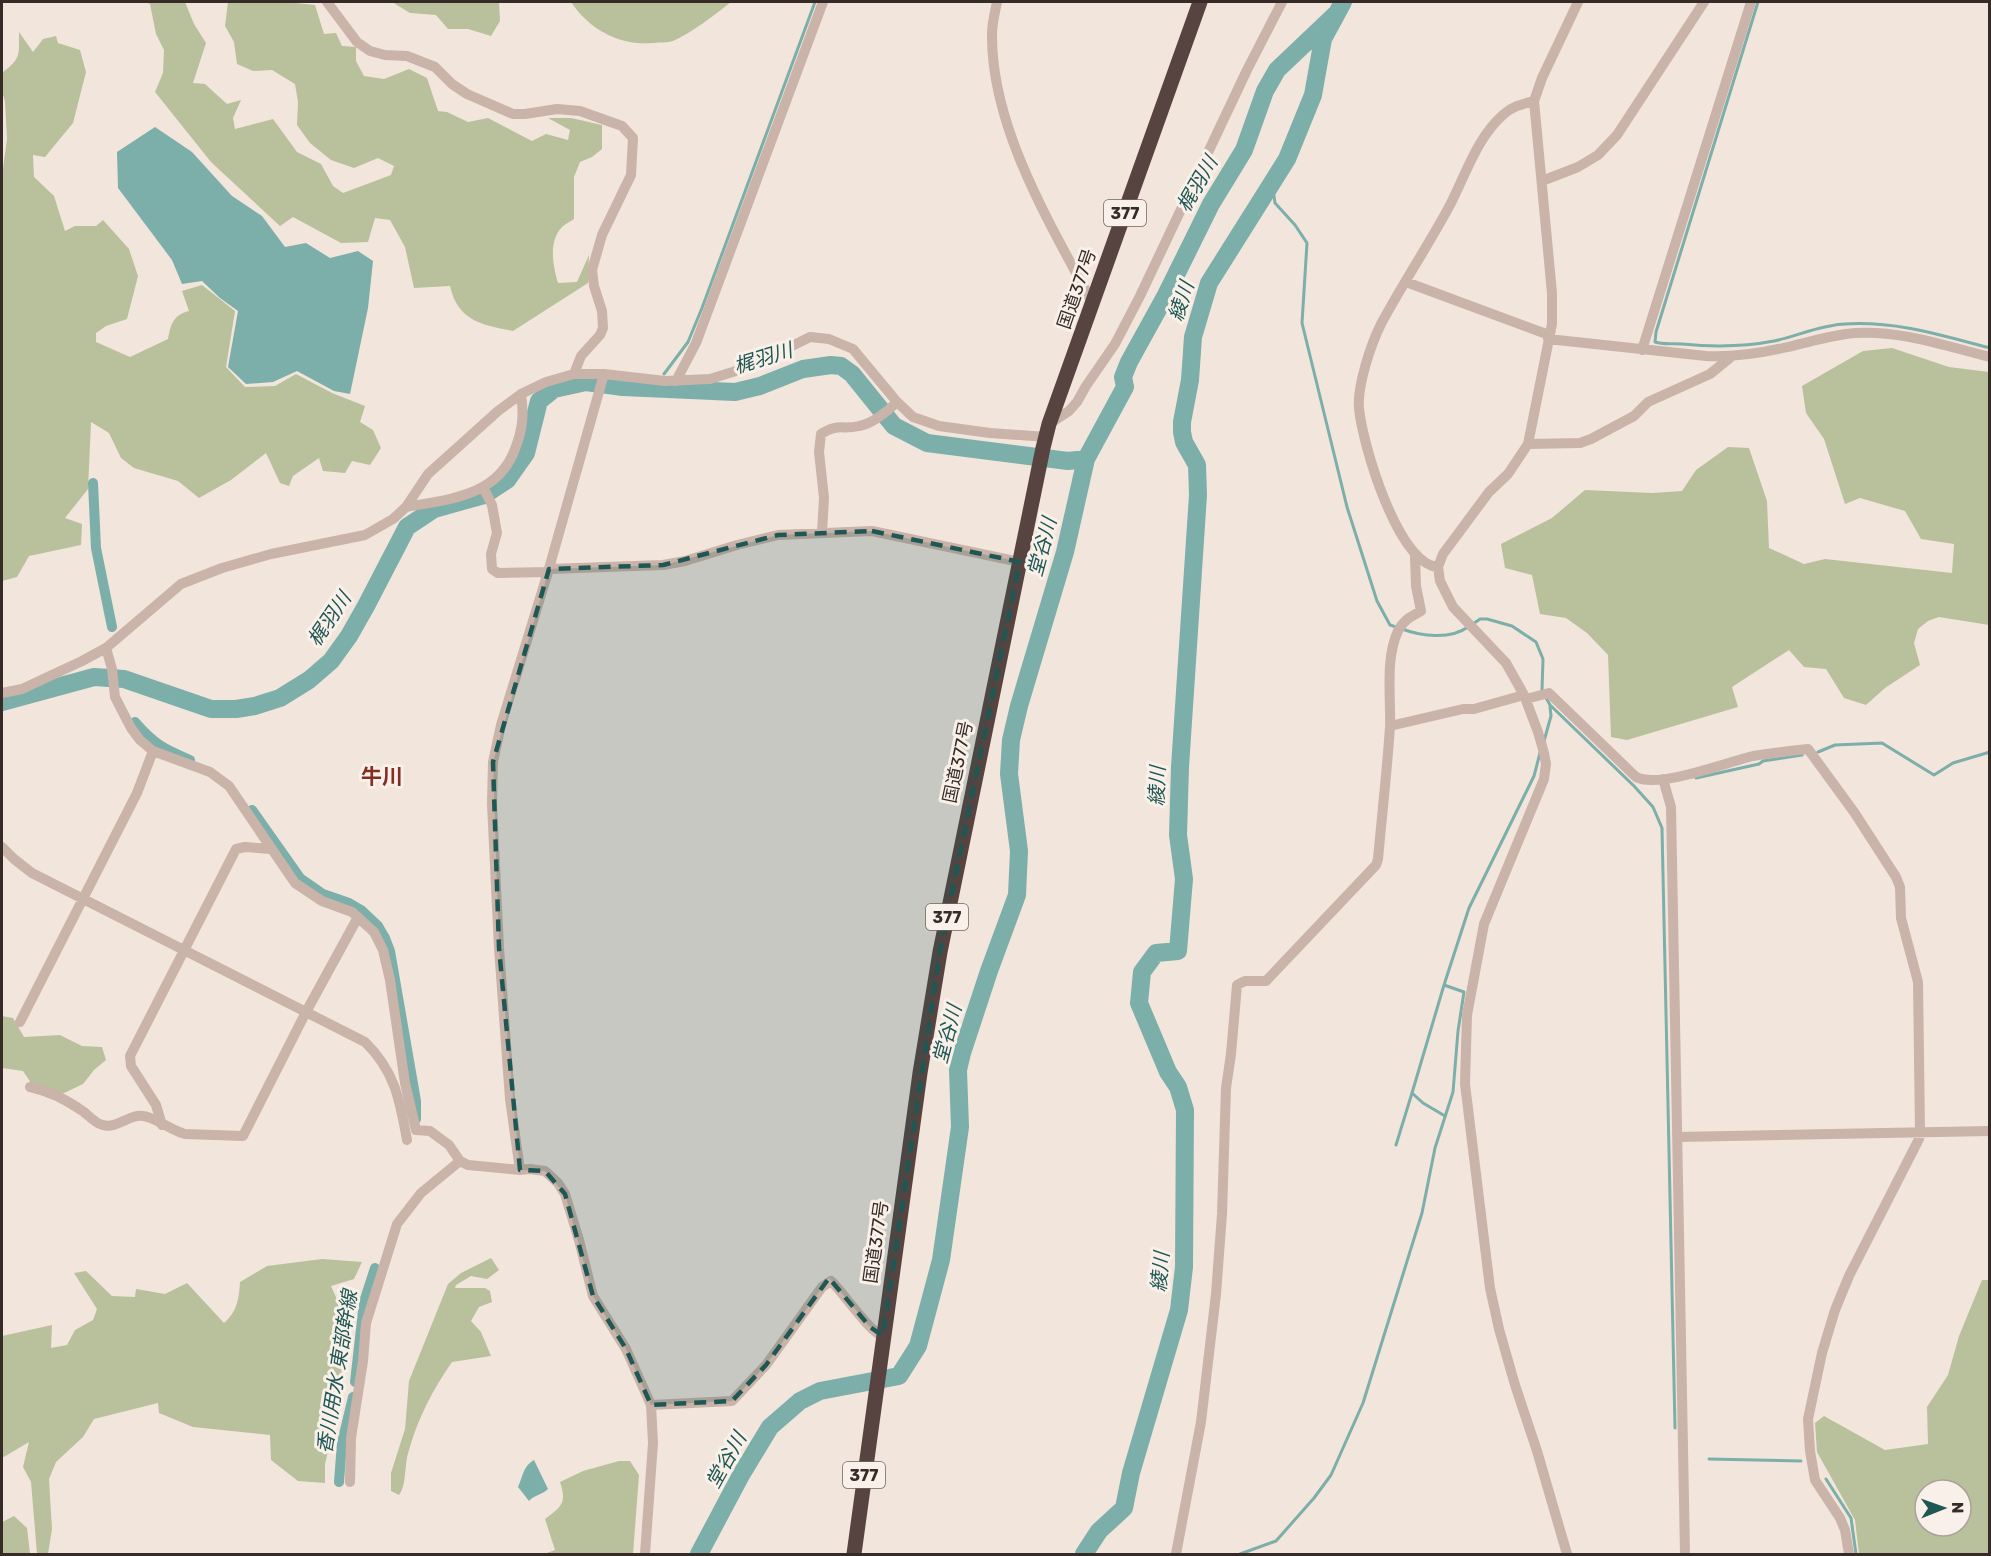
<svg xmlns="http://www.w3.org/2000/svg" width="1991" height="1556" font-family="Rubik,'Noto Sans JP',sans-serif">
<rect width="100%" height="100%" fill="#f2e5dc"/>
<path fill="#b9c09c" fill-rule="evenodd" d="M 145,2 L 185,2 L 194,24 L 206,43 L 193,83 L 205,84 L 227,104 L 241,100 L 233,118 L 235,129 L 273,119 L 297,152 L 321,164 L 333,186 L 343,193 L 391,175 L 394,166 L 378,158 L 354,168 L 331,160 L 310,143 L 297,125 L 298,102 L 295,84 L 272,70 L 253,71 L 237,64 L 234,42 L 225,26 L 228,2 L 285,2 L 315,5 L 324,34 L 336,33 L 342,46 L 356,47 L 356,61 L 364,76 L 384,79 L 409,69 L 427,78 L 438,111 L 447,112 L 468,122 L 488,118 L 532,141 L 546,134 L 568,140 L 570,130 L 548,118 L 571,118 L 602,125 L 602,149 L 592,157 L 580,162 L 574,177 L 574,219 C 571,221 565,224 562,227 C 548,242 553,266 558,283 L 577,282 L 589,255 L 588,283 L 513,331 C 482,325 458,321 450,286 L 414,288 L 405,247 L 390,220 L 375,218 L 368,242 L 341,243 L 293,217 L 280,226 L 211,162 L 155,92 L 163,73 L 164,50 L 156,34 L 150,4 Z
M 392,2 L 499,2 L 500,21 L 491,36 L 468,29 L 448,29 L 436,15 L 410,13 Z
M 571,2 L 731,2 C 716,14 690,34 673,41 C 667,43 660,42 654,43 C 619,46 590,30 571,2 Z
M 19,32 L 33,52 L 43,39 L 56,36 L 58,43 L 80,50 L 86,72 L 73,123 L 45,157 L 33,155 L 34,177 L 54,196 L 65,231 L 75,226 L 96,226 L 103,220 L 129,249 L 138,276 L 127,319 L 106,326 L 96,333 L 96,342 L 130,357 L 168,339 C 171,324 173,315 189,311 L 182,291 L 202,285 L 235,311 L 226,367 L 245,387 L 275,386 L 296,374 L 332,393 L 365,406 L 360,422 L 373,430 L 381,448 L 370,465 L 352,461 L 345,473 L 323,471 L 319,458 L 293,476 L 289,486 L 280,483 L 266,453 L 231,480 L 199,498 L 178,481 L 134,468 L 121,458 L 109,433 L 91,422 L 88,489 L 65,518 L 82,524 L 81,545 L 29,556 L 17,577 L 2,581 L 2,176 L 7,139 L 5,101 L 2,92 L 2,73 C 21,58 19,56 19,32 Z
M 1892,348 L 1949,367 L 1989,372 L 1989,625 L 1939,617 L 1928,621 L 1918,629 L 1914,643 L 1920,665 L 1885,688 L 1866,705 L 1844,698 L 1826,669 L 1804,667 L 1789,650 L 1732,687 L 1738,707 L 1627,740 L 1611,737 L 1608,655 L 1587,633 L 1566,618 L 1540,614 L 1532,575 L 1505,568 L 1501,544 L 1552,518 L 1585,490 L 1652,493 L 1682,491 L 1696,470 L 1728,447 L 1749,448 L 1767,501 L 1769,548 L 1804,564 L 1825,559 L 1952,573 L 1954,544 L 1921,539 L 1905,511 L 1860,498 L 1845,504 L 1824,439 L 1806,413 L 1802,386 L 1863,351 Z
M 2,1016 L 13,1018 L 24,1037 L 60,1035 L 82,1046 L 102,1047 L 106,1060 L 94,1070 L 83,1084 L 62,1094 L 31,1083 L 23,1071 L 2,1068 Z
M 491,1258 L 499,1270 L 487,1279 L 471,1276 L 456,1285 L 455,1288 L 485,1288 L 490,1291 L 492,1302 L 479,1307 L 471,1321 L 481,1332 L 491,1356 L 452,1362 C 433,1389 418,1418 409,1450 C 404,1464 407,1485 399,1495 L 391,1491 L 391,1473 L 405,1429 L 409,1381 L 448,1284 L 461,1273 Z
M 322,1259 L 362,1262 L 354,1279 L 331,1286 L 339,1304 L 350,1316 L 341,1396 L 325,1464 L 325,1483 L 298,1481 L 271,1460 L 270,1435 L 193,1427 L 159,1413 L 158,1403 L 94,1419 L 83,1437 L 56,1462 L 49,1479 L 52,1529 L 48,1554 L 37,1554 L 31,1482 L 23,1467 L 29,1442 L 2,1458 L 2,1336 L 52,1325 L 51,1348 L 67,1345 L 75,1330 L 93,1320 L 97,1309 L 74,1273 L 86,1271 L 112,1296 L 135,1297 L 136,1289 L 165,1294 L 187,1283 L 224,1323 C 237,1312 239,1299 240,1282 L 267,1266 Z
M 1982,1280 L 1989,1280 L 1989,1554 L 1859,1554 L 1855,1520 L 1817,1452 L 1815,1423 L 1824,1416 L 1885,1450 L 1928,1444 L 1927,1407 L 1948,1375 L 1959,1336 ZM 1925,1490 L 1961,1490 L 1961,1526 L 1925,1526 Z
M 619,1461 L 630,1461 L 639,1475 L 633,1554 L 544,1554 L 555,1550 L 545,1519 C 562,1506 567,1503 560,1482 L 583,1471 Z
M 14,1516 L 27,1528 L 30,1554 L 2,1554 L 2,1522 Z"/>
<path fill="#7caeaa" d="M 155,127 L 192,152 L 232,196 L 262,216 L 285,247 L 306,243 L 330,258 L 358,251 L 373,261 L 368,308 L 350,394 L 334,391 L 297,371 L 273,382 L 246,384 L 228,367 L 238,311 L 220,298 L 202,281 L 182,284 L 172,260 L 118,188 L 117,152 Z
M 534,1460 L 548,1489 C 542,1495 534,1495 529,1501 L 518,1487 C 523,1476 523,1466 534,1460 Z"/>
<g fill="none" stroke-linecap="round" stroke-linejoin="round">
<path stroke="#7caeaa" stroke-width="3" d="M 1758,2 L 1656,332 L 1655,342 C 1664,345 1672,343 1682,344 C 1713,347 1743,347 1774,341 C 1798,336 1820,325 1845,324 C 1897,321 1940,335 1990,348
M 1272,183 L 1275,203 L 1295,225 L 1307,243 L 1302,323 L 1347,507 L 1377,601 L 1390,625 L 1396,627
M 664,374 L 688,342 L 702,308 L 815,2
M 1473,624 L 1480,619 L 1487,619 L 1512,626 L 1536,642 L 1543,659 L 1542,690 L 1550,705 L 1634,786 L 1653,807 L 1662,828 L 1675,1428
M 1402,629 C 1421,636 1450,640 1468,627
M 1544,741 L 1551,716 L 1550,707
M 1818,752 L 1835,745 L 1882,743 L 1934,775 L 1953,763 L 1990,752
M 1696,778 L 1759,764 L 1763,761 L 1802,755
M 1444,985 L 1412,1093 L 1423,1103 L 1445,1116
M 1396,1145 L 1412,1093
M 1709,1459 L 1801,1461
M 1826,1479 L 1851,1518 L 1856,1554
M 1240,1554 L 1276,1541 L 1314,1498 L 1331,1475 L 1363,1403 L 1422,1213 L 1435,1148 L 1453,1092 L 1458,1031 L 1464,992 L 1444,985 L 1469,908 L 1534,776 L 1540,753"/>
<path stroke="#7caeaa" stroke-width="10" d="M 93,483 L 96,548 L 112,627
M 135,722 C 154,744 164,749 190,760
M 252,810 L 300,878 L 323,894 L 349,903 L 361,910 L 378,926 L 385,938 L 390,951 L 416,1101 L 416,1119
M 355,1382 L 364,1302 L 375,1268
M 339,1482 L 342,1443 L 353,1397"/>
<path stroke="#7caeaa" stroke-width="18" d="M 2,702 L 94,677 L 124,679 L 211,709 L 236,709 L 255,706 L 280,698 L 309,680 L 331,661 L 349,636 L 366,606 L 407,527 L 434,509 L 484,495 L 507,480 L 526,453 L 539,401 L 554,389 L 586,382 L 623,387 L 735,392 L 760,386 L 803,369 L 831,365 L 841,366 L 852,374 L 894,426 L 927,443 L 1068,461 L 1086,459
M 699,1554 L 741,1475 L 770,1427 L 800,1401 L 820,1391 L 899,1376 L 918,1346 L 941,1260 L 960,1127 L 958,1070 L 962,1053 L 989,971 L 1017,895 L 1019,851 L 1009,774 L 1011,740 L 1019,706 L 1065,552 L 1086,459 L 1125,387 L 1123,377 L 1129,362 L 1166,295 L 1211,204 L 1244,150 L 1265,91 L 1277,70 L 1337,13
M 1084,1554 L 1099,1531 L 1124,1508 L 1131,1473 L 1179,1310 L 1184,1267 L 1185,1110 L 1178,1087 L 1168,1072 L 1139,1003 L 1142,972 L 1156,953 L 1178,951 L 1184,879 L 1178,835 L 1180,767 L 1198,495 L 1197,465 L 1184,442 L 1182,432 L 1182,422 L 1190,380 L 1193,337 L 1209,283 L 1287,159 L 1313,95 L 1323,39 L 1343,2"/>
<path stroke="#cab3a8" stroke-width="10" d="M 327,2 L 357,42 L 370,51 L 385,55 L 407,56 L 435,67 L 452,84 L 467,94 L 513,114 L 525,114 L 557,109 L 580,111 L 622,126 L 633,138 L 631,175 L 602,235 L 592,270 L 594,286 L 602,311 L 603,328 L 600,335 L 581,356 L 574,374
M 997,2 C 995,12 992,23 992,34 C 991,127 1050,224 1093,304
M 1542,181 L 1578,167 L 1598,155 L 1617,135 L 1704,2
M 1406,282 L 1549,335
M 1548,339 L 1706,356 C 1732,357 1757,354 1783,348 C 1807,343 1830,335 1855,333 C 1901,330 1945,346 1990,357
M 1642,350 L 1751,2
M 676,381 L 696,343 L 823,2
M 1049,424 L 1069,411 L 1077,402 L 1086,386 L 1115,344 L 1140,296 L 1247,70 L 1282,2
M 1528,444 L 1580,443 L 1591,439 L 1634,416 L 1648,402 L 1710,374 L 1731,357
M 483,487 L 492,505 L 497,533 L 491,554 L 492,569 L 498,573 L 548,572
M 406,507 C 450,499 498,496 515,449 C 523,429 524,414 521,394
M 822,532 L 824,498 L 819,452 L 821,434 C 838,423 842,430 859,426 C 872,424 888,411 897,402
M 1438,567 C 1398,565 1362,443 1359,408 C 1357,386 1371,344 1381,324 C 1403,283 1428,246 1450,205 C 1466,174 1477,137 1504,114 C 1513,106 1523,104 1534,101
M 549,569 L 663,565 L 685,561 L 737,545 L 778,535 L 872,531 L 1020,562
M 106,648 L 112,669 L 115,697 L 131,728 L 140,740 L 153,751 L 210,772 L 229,786 L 295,883 L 322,901 L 352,912 L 374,932 L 383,950 L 390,980 L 405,1083 L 416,1130 L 430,1131 L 449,1145 L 460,1161 L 468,1165 L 520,1170 L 530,1169 L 545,1171 L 558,1183 L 565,1194 L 579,1240 L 593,1296 L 626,1349 L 651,1405 L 653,1443 L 645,1554
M 2,693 L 22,689 L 82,661 L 106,648 L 181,584 L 222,568 L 271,554 L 365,535 L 393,519 L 406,507 L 428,474 L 498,411 L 521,394 L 546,382 L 574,374 L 604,374 L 665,381 L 710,379 L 752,366 L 810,337 L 829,339 L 853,349 L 897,402 L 913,417 L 939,426 L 990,433 L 1047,437
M 1526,699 L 1549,693 L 1636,777 C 1659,789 1727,762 1753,756 C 1771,753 1790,751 1808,749 L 1854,812 L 1896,877 L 1900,887 L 1901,918 L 1918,982 L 1920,1131 L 1919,1139 L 1849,1276 L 1835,1310 L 1822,1353 L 1808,1419 L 1810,1451 L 1815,1480 L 1840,1518 L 1845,1530 L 1849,1554
M 1390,726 L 1463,709 L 1474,709 L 1524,695
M 1663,779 L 1671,807 L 1685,1554
M 2,847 L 14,859 L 32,873 L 365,1042 C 395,1071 400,1101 407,1140
M 20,1022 L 137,793 L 153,751
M 30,1087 C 50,1091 67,1100 84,1112 C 89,1116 96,1124 103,1125 C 117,1129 129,1114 143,1116 C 155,1117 172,1131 185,1134 L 243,1136 L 306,1012 L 358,917
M 162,1125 L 156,1105 L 131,1066 L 130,1056 L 236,849 L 245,847 L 271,849
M 1678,1137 L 1990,1131
M 520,1170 L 510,1099 L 499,948 L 492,804 L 493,762 L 501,725 L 548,572 L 604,374
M 651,1405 L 732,1401 L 766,1365 L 822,1287 L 831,1281 C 843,1292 871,1334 883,1336
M 350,1482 L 351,1438 L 363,1361 L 366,1323 L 397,1224 L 421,1193 L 460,1161
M 1176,1554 L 1201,1422 L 1216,1294 L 1222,1214 L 1226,1088 L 1231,1054 L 1237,985 L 1245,981 L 1266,981 L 1376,865 L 1378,859 C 1382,815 1387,771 1390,727 C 1391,698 1385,658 1398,631 C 1403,620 1411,617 1421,611 L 1416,586 L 1415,556
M 1567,1554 L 1537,1451 L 1515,1385 L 1499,1329 L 1490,1288 L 1465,1084 L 1467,1015 L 1484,924 L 1544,779 L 1546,764 L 1544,753 L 1538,732 L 1524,695 L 1506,663 L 1453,607 L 1440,581 L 1438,567 L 1443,554 L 1489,492 L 1508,474 L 1528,444 L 1552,324 L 1552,293 L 1534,101 L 1542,78 L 1578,2"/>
<path stroke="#574440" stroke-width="15" d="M 854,1554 L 920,1073 L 940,952 L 1043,448 L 1049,424 L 1200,2"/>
</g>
<path fill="#1f5754" fill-opacity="0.2" stroke="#1f5754" stroke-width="4.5" stroke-dasharray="12 8" stroke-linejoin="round" d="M 872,531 L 1020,562 L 940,952 L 883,1336 L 870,1327 L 829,1278 L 766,1365 L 732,1401 L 651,1405 L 626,1349 L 593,1296 L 565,1194 L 545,1171 L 520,1170 L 499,948 L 493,762 L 549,569 L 663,565 L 778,535 Z"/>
<g text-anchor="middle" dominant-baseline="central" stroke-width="6" stroke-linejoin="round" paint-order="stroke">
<g fill="#f9f0e9" stroke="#716662" stroke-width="1.5">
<rect x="1104" y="200" width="42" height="26" rx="4.5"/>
<rect x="926" y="904" width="42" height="26" rx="4.5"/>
<rect x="843" y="1462" width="42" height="26" rx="4.5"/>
</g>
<g font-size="16" font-weight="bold" fill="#372b28">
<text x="1125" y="213">377</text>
<text x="947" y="917">377</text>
<text x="864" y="1475">377</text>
</g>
<g font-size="18" fill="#372b28" stroke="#f9f0e9">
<text transform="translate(1077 289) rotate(-71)">国道377号</text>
<text transform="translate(958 762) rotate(-78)">国道377号</text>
<text transform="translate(876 1242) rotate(-82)">国道377号</text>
</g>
<g font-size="20" font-style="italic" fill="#1f5754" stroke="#f9f0e9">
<text transform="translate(1197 184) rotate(-60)">梶羽川</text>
<text transform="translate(1181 301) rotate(-72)">綾川</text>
<text transform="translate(763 358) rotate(-17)">梶羽川</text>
<text transform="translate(1042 547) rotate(-75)">堂谷川</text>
<text transform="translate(329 619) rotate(-56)">梶羽川</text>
<text transform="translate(1157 786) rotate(-88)">綾川</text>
<text transform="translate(947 1034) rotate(-75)">堂谷川</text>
<text transform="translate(1160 1272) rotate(-85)">綾川</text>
<text transform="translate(337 1372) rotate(-81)">香川用水 東部幹線</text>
<text transform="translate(726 1460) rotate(-61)">堂谷川</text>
</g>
<g font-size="21" font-weight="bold" fill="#842e23" stroke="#f9f0e9">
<text x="382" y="776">牛川</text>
</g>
</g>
<rect width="1991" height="1556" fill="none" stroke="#372b28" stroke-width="6"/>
<g transform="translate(1943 1508) rotate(89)"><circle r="28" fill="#f9f0e9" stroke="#aba19c" stroke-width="1.5"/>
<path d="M0-4.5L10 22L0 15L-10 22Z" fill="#1f5754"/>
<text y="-9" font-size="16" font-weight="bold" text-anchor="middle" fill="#372b28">N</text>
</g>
</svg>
